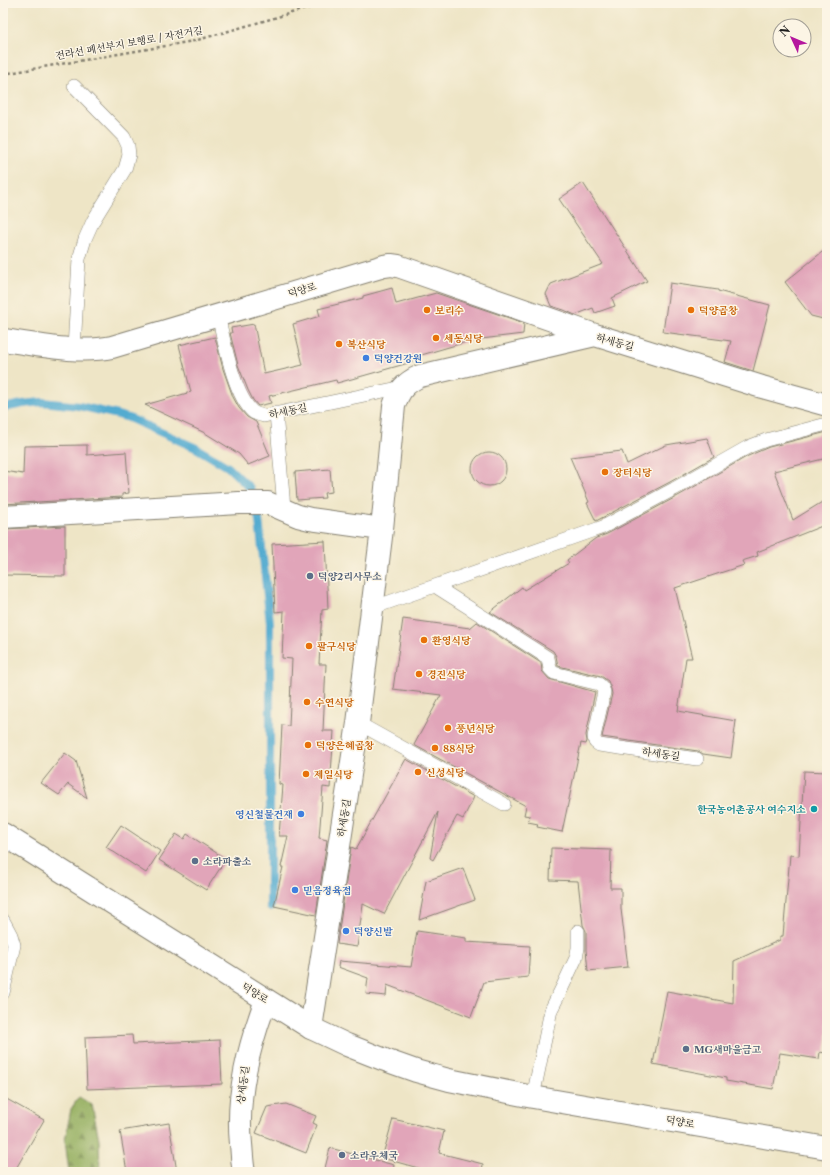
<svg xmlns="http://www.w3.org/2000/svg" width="830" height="1175" font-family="'Libre Caslon Text','Noto Serif KR',serif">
<defs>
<pattern id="forest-firs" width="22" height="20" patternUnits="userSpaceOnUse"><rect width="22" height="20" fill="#96b062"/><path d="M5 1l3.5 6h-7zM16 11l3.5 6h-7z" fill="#7a8e50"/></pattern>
</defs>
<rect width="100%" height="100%" fill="#fcf5e5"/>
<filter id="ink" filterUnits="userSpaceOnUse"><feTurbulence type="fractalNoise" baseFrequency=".025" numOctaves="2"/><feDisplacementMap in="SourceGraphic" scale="8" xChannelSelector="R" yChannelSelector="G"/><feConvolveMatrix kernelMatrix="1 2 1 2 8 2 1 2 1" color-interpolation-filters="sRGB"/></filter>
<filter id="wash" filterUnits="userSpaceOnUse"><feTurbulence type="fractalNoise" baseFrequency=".012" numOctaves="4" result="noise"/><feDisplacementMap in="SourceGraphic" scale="16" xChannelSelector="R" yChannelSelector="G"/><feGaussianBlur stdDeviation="0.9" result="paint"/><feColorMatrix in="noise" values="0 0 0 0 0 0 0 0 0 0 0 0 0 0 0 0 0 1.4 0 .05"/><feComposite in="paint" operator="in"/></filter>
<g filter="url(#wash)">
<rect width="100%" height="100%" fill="#eee5c6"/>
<path fill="url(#forest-firs)" stroke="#59663f" d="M 79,1097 L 92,1105 L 99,1139 L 100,1172 L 69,1172 L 65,1140 L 71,1109 Z"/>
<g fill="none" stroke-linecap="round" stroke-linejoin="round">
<path stroke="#53abd0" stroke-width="8" d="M 3,408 L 23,404 L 42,402 L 79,406 L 114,414 L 129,418 L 196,448 L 213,458 L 228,467 L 250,488 L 259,520 L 270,623 L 270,907"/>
</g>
<g id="blocks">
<path fill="#e1a5b9" d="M 583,183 L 647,281 L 612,298 L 615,306 L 595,313 L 593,308 L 575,315 L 564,310 L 551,306 L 546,294 L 551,284 L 603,264 L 559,199 Z
M 827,248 L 827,320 L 811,316 L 785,282 Z
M 670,283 L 718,290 L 718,291 L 770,305 L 753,371 L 725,362 L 731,341 L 663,332 Z
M 392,288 L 396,304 L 436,293 L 524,323 L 523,334 L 473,340 L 411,358 L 412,362 L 359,377 L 337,383 L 336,380 L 269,396 L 271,403 L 258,406 L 253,400 L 248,390 L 238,365 L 230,333 L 232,333 L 231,328 L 254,324 L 264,374 L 303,365 L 293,324 L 320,316 L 318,309 L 363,298 L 363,296 Z
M 215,337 L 223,369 L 233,397 L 239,408 L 247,417 L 256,422 L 270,456 L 248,465 L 239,454 L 205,433 L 145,405 L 191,392 L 179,345 Z
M 827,432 L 827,458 L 774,471 L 793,520 L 827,499 L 827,524 L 757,552 L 758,556 L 742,561 L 744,565 L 675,588 L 692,658 L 686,658 L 678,711 L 736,721 L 731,758 L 703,754 L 698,751 L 602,737 L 612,694 L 611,689 L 608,681 L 601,676 L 558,666 L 556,656 L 553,651 L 490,612 L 522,587 L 524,590 L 569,563 L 567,560 L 596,538 L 607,534 L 678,496 L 748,456 L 769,447 Z
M 707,438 L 714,457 L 670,482 L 596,521 L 587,503 L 589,502 L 570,457 L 622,451 L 627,464 L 666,445 Z
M 87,445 L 87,455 L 126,452 L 129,493 L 122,494 L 122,497 L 3,504 L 3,471 L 23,474 L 24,446 Z
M472 469a17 17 0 1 1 34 0a17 17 0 1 1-34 0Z
M 330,469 L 332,492 L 324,493 L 325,498 L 297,500 L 295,472 Z
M 65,526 L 65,576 L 3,575 L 3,529 Z
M 325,541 L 328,609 L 322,610 L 319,664 L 326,664 L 323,731 L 334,731 L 330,788 L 323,787 L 319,838 L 327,840 L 316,915 L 274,906 L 283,867 L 281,867 L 288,836 L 279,836 L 283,785 L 279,784 L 282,725 L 289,726 L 292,659 L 282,658 L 284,611 L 275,612 L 272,544 Z
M 403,619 L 470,628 L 477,622 L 541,663 L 542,671 L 549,679 L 595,692 L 586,735 L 587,741 L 586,744 L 581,743 L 562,832 L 537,827 L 538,824 L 528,822 L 530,816 L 524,815 L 526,806 L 414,745 L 441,695 L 393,689 Z
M 65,753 L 76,761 L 87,798 L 68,784 L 59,795 L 41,783 Z
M 406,759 L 474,797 L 463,819 L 457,816 L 433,860 L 430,858 L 438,812 L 384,914 L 363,904 L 357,947 L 337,944 L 351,847 L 356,849 Z
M 804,771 L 827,772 L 827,1038 L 825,1053 L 820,1052 L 819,1059 L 780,1053 L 773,1089 L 726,1081 L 726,1078 L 653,1064 L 667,991 L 733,1003 L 734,961 L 780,940 L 780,936 L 783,936 L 790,855 L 799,856 Z
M 121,825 L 160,851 L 146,873 L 106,847 Z
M 176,834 L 184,839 L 187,834 L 226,859 L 206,890 L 159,860 Z
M 551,848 L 611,850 L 610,888 L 621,888 L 621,909 L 628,967 L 588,971 L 586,950 L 586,931 L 583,925 L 578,881 L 550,880 Z
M 463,868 L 475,900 L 419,920 L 426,881 Z
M 417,931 L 466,938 L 466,942 L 530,946 L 528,977 L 484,982 L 471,1017 L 387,985 L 386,996 L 366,994 L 368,978 L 338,967 L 339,961 L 411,967 Z
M 132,1035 L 133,1044 L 220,1040 L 222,1084 L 87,1089 L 85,1037 Z
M 3,1097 L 44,1120 L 14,1172 L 3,1172 Z
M 286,1104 L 316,1116 L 313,1123 L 317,1125 L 306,1153 L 256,1133 L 267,1107 Z
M 393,1119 L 444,1131 L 439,1153 L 483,1164 L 482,1172 L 433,1172 L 382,1158 Z
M 169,1123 L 177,1172 L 127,1172 L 120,1131 Z
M 330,1148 L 394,1165 L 393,1172 L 324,1172 Z"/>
</g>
</g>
<g filter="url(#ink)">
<use href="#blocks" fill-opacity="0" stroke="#858071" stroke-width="1"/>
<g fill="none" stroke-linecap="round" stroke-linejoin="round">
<defs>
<path id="service" d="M 218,315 C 224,340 234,396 253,412 C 256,414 260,415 264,416 L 403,387
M 74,349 L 79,259 L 85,239 L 93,221 L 125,169 L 129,155 L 128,146 L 124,137 L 74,86
M 276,413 L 284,508
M 435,586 L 548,658 L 550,669 L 554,673 L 599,684 L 602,687 L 604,692 L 594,737 L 595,742 L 599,745 L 697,759
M 372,608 L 603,527 L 674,489 L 748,447 L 766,440 L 827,424
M 358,723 L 504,804
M 3,920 L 11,935 L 14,945 L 3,993
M 533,1097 L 551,1010 L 562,988 L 576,958 L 578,948 L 578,931"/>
<path id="minor" d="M 3,340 C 39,345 77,354 112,347 L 384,266 L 391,265 L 398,266 L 595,335
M 3,517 L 239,503 L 268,503 L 298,516 L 310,519 L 382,529
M 311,1028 L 358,723 L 382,529 L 394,406 C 399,390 405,383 420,376 L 595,335 L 762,387 L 827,405
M 244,1172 C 242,1163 242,1154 241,1144 C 236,1094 249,1046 266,1000"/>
<path id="secondary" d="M 3,834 L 311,1028 L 347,1045 L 385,1060 L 416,1071 L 449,1080 L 533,1097 L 827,1148"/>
</defs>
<use href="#service" stroke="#858071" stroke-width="14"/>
<use href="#minor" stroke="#858071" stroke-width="24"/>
<use href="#secondary" stroke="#858071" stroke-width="24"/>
<path stroke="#858071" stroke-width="2.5" stroke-dasharray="3 3" stroke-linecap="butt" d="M 3,74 L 194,41 L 326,3"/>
<use href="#service" stroke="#fff" stroke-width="13"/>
<use href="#minor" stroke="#fff" stroke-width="22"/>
<use href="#secondary" stroke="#fff" stroke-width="22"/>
</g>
</g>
<g fill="#e8710a" stroke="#fcf5e5" stroke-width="1.5">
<circle cx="427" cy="310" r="4"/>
<circle cx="691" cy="310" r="4"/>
<circle cx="436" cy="338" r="4"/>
<circle cx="339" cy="344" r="4"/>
<circle cx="605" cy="472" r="4"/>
<circle cx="424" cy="640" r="4"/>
<circle cx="309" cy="646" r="4"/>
<circle cx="419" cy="674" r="4"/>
<circle cx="307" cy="702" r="4"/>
<circle cx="448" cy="728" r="4"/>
<circle cx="308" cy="745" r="4"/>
<circle cx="435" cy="748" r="4"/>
<circle cx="418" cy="772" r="4"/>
<circle cx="306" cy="774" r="4"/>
</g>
<g fill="#3f7fe0" stroke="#fcf5e5" stroke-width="1.5">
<circle cx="366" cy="358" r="4"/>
<circle cx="301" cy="814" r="4"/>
<circle cx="295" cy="890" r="4"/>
<circle cx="346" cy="931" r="4"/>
</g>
<g fill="#5c6f8a" stroke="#fcf5e5" stroke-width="1.5">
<circle cx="310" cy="576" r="4"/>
<circle cx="195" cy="861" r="4"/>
<circle cx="686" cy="1049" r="4"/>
<circle cx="342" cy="1155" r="4"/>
</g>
<circle fill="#0f9aa8" stroke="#fcf5e5" stroke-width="1.5" cx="814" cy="809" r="4"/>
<g text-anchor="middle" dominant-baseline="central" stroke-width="3" stroke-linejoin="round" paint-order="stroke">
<g font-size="10" fill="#1c1c1c" stroke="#fcf5e5">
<text transform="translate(129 43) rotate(-10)">전라선 폐선부지 보행로 / 자전거길</text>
<text transform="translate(302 290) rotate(-17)">덕양로</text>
<text transform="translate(615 342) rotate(15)">하세동길</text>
<text transform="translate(288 411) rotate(-12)">하세동길</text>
<text transform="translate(661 754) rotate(8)">하세동길</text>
<text transform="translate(344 818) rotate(-81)">하세동길</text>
<text transform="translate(255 993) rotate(32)">덕양로</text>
<text transform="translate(243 1085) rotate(-83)">상세동길</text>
<text transform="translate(680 1122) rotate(10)">덕양로</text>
</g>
<g font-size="10" font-weight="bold" fill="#c56008" stroke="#fcf5e5" text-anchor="start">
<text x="435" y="310">보리수</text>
<text x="699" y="310">덕양곱창</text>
<text x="444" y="338">세동식당</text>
<text x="347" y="344">복산식당</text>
<text x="613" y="472">장터식당</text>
<text x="432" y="640">환영식당</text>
<text x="317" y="646">팔구식당</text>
<text x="427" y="674">경진식당</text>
<text x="315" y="702">수연식당</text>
<text x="456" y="728">풍년식당</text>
<text x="316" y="745">덕양은혜곱창</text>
<text x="443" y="748">88식당</text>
<text x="426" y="772">신성식당</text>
<text x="314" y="774">제일식당</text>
</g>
<g font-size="10" font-weight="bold" fill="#366cbe" stroke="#fcf5e5" text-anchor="start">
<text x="374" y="358">덕양건강원</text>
<text x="293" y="814" text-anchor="end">영신철물건재</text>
<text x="303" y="890">믿음정육점</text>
<text x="354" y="931">덕양신발</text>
</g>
<g font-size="10" font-weight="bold" fill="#4e5e75" stroke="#fcf5e5" text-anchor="start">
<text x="318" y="576">덕양2리사무소</text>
<text x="203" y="861">소라파출소</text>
<text x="694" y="1049">MG새마을금고</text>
<text x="350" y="1155">소라우체국</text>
</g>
<g font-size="10" font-weight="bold" fill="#0d838f" stroke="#fcf5e5" text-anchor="end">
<text x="806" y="809">한국농어촌공사 여수지소</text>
</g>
</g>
<rect width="830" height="1175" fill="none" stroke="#fcf5e5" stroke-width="16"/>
<g transform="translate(792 38) rotate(314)"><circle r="19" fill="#fcf5e5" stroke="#a29e95"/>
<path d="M0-3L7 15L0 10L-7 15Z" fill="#b5179e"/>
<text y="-6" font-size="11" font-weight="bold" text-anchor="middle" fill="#1c1c1c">N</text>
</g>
</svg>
